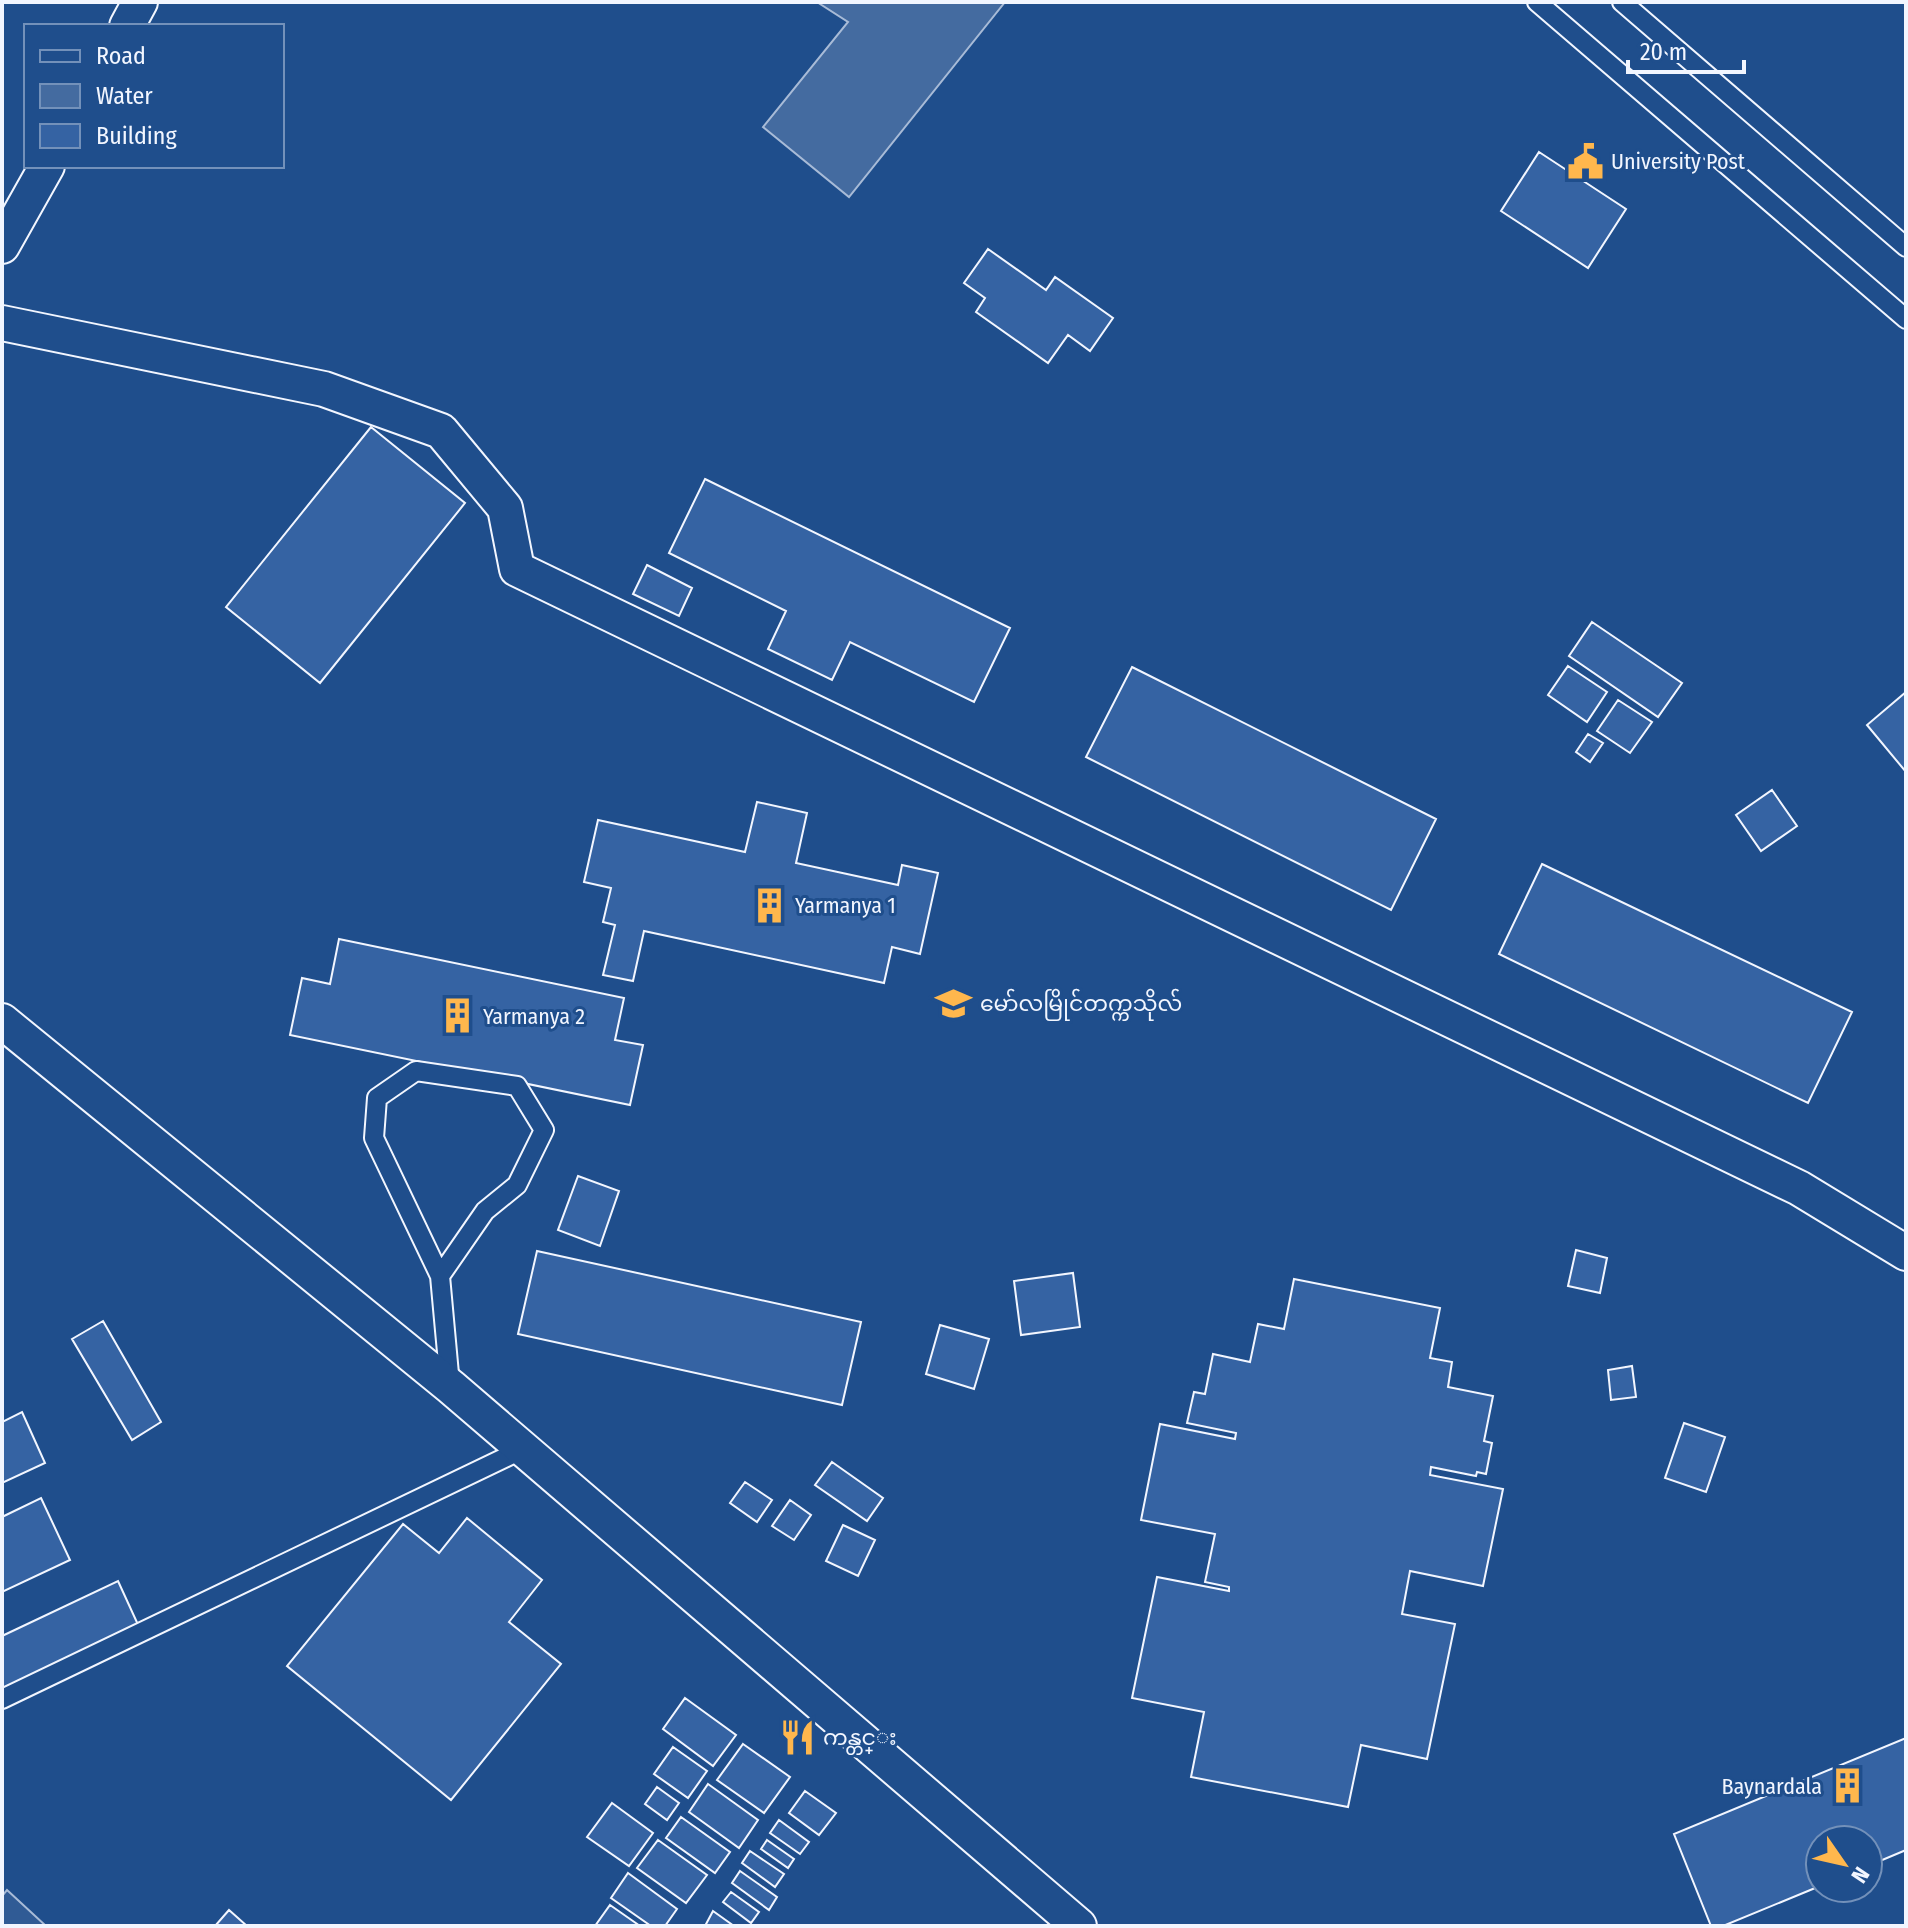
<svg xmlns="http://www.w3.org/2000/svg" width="1908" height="1928" font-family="'Fira Sans Condensed','Noto Sans Myanmar',sans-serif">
<rect width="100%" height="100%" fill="#1f4e8c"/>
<path fill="#305b95" stroke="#a8bbd7" stroke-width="2" d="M 7,1890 L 46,1926 L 2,1926 L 2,1896 Z"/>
<path fill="#446ba0" stroke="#a8bbd7" stroke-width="2" d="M 817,2 L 1005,2 L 849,197 L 763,127 L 848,22 Z"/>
<path fill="#3563a3" stroke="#f2f6ff" stroke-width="2" d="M 1539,152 L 1626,209 L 1588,268 L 1501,211 Z
M 988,249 L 1046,290 L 1055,277 L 1113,318 L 1090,351 L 1068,335 L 1048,363 L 976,312 L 985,298 L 964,283 Z
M 371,427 L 465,503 L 320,683 L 226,607 Z
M 705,479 L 1010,628 L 974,702 L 850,642 L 832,680 L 768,649 L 786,611 L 669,553 Z
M 647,565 L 692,588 L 679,616 L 633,594 Z
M 1592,622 L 1682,683 L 1658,717 L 1569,656 Z
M 1568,666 L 1607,692 L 1587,722 L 1548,695 Z
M 1132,667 L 1436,819 L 1391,910 L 1086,757 Z
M 1906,692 L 1906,772 L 1867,725 Z
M 1618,700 L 1652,722 L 1630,753 L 1597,731 Z
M 1588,734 L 1603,743 L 1590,762 L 1576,752 Z
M 1772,790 L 1797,826 L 1761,851 L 1736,815 Z
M 757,802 L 807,813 L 796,863 L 898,885 L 902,865 L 938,873 L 920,954 L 892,947 L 884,983 L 644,931 L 633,981 L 603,975 L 615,925 L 603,922 L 611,888 L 584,882 L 598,820 L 745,852 Z
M 1542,864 L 1852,1012 L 1808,1103 L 1499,954 Z
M 339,939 L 624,998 L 615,1040 L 643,1045 L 630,1105 L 290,1035 L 302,978 L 330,984 Z
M 578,1176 L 619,1191 L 600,1246 L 558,1230 Z
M 1576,1250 L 1607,1258 L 1600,1293 L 1568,1286 Z
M 537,1251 L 861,1322 L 842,1405 L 518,1334 Z
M 1073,1273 L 1080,1327 L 1021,1335 L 1014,1281 Z
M 1294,1279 L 1440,1308 L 1430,1358 L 1452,1362 L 1448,1387 L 1493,1396 L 1484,1441 L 1492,1443 L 1486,1474 L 1477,1472 L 1476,1476 L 1431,1467 L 1430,1475 L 1503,1489 L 1483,1586 L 1410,1571 L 1402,1614 L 1455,1624 L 1427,1759 L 1361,1745 L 1348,1807 L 1191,1777 L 1204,1712 L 1132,1698 L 1157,1577 L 1229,1591 L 1229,1587 L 1205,1582 L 1215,1534 L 1141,1520 L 1160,1424 L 1235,1439 L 1236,1433 L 1187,1423 L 1194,1392 L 1205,1394 L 1213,1354 L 1250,1362 L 1258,1324 L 1284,1329 Z
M 103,1321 L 161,1422 L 132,1440 L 72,1339 Z
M 940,1325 L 989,1339 L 974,1389 L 926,1374 Z
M 1632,1366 L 1636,1397 L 1611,1400 L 1608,1370 Z
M 22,1412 L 45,1463 L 2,1483 L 2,1422 Z
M 1684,1423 L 1725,1437 L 1706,1492 L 1665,1478 Z
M 832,1462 L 883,1498 L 867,1521 L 815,1485 Z
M 745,1482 L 772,1500 L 757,1522 L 730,1503 Z
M 41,1498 L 70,1560 L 2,1592 L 2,1517 Z
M 790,1500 L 811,1515 L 794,1540 L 772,1526 Z
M 467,1518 L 542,1580 L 509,1622 L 561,1664 L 451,1800 L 287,1666 L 403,1524 L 439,1553 Z
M 843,1525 L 875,1540 L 858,1576 L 826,1561 Z
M 118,1581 L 140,1629 L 2,1694 L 2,1636 Z
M 685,1698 L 736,1735 L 713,1766 L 663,1729 Z
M 1906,1738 L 1906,1850 L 1868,1866 L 1868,1840 L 1820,1840 L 1820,1886 L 1723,1926 L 1711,1926 L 1674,1834 Z
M 743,1744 L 790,1777 L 764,1813 L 717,1780 Z
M 673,1747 L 707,1771 L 688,1798 L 654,1774 Z
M 708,1784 L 758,1820 L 739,1848 L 689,1812 Z
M 657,1787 L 679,1803 L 667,1820 L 645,1804 Z
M 805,1791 L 836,1813 L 819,1835 L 789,1813 Z
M 612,1803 L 653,1833 L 629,1866 L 587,1837 Z
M 681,1817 L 730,1852 L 715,1873 L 666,1838 Z
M 779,1820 L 809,1842 L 800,1854 L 770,1833 Z
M 658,1840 L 707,1875 L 686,1903 L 637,1868 Z
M 767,1840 L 794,1859 L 788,1868 L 761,1849 Z
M 750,1851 L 784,1874 L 775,1887 L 742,1863 Z
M 740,1871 L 777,1897 L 769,1910 L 732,1883 Z
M 628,1873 L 677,1909 L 665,1926 L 651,1926 L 611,1898 Z
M 731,1892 L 759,1912 L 751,1923 L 723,1902 Z
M 610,1905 L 640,1926 L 595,1926 Z
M 229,1910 L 247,1926 L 215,1926 Z
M 713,1911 L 734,1926 L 705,1926 Z"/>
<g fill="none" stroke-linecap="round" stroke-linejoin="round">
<defs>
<path id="lane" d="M 1537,2 L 1906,319
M 1622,2 L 1906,247
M 440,1276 L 374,1138 L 377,1098 L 416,1071 L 517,1086 L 544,1130 L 517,1185 L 485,1211 L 440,1276 L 450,1385
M 2,1699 L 523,1449"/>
<path id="street" d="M 127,26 L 140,2
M 2,246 L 47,166
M 2,323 L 324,389 L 441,431 L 505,508 L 517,569 L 1799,1188 L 1906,1253
M 2,1021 L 451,1387 L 1079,1926"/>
</defs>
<use href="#lane" stroke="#f2f6ff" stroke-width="22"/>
<use href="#street" stroke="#f2f6ff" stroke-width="38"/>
<use href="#lane" stroke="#1f4e8c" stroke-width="18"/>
<use href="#street" stroke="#1f4e8c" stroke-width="34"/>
</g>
<defs>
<symbol id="civic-bare" viewBox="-9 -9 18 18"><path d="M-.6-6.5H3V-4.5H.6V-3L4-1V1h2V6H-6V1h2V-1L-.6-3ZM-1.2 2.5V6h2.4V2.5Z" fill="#ffb74d" stroke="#1f4e8c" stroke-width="2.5" paint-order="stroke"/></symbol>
<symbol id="building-bare" viewBox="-9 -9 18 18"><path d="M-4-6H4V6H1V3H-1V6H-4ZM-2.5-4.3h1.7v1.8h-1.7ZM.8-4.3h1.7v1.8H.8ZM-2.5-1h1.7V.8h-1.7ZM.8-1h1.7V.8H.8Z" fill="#ffb74d" stroke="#1f4e8c" stroke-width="2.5" paint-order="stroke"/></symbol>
<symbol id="university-bare" viewBox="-9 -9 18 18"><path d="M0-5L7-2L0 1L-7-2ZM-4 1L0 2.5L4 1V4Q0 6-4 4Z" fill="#ffb74d" stroke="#1f4e8c" stroke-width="2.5" paint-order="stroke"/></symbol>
<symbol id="restaurant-bare" viewBox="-9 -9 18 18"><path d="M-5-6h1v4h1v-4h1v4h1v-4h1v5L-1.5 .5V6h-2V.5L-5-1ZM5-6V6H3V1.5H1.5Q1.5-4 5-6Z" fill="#ffb74d" stroke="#1f4e8c" stroke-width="2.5" paint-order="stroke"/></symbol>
</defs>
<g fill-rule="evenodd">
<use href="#civic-bare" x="1560" y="136" width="51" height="51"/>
<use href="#building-bare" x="744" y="880" width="51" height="51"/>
<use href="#university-bare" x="928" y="978" width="51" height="51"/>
<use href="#building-bare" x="432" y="990" width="51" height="51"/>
<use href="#restaurant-bare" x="772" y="1712" width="51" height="51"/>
<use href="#building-bare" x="1822" y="1760" width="51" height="51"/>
</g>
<g text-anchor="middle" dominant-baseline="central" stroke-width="6" stroke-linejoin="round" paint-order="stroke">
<g font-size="22" fill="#f2f6ff" stroke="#1f4e8c" text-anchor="start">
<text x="1611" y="161">University Post</text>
<text x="795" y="905">Yarmanya 1</text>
<text x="980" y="1003">မော်လမြိုင်တက္ကသိုလ်</text>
<text x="483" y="1016">Yarmanya 2</text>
<text x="823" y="1737">ကန္တင္း</text>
<text x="1822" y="1786" text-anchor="end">Baynardala</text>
</g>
</g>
<rect width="1908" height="1928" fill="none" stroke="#f2f6ff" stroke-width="8"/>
<rect x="24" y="24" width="260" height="144" fill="#1f4e8c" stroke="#7391ba" stroke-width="2"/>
<rect x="40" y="50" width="40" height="12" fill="#1f4e8c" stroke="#7391ba" stroke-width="2"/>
<text x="96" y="64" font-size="24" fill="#f2f6ff">Road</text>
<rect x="40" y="84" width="40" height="24" fill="#446ba0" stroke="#7391ba" stroke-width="2"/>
<text x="96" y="104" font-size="24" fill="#f2f6ff">Water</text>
<rect x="40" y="124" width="40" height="24" fill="#3563a3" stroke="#7391ba" stroke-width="2"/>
<text x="96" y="144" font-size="24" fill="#f2f6ff">Building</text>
<g transform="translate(1844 1864) rotate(124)"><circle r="38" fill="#1f4e8c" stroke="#7391ba" stroke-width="2"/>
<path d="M0-6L14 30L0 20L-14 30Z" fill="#ffb74d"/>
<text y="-12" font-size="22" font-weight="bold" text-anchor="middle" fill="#f2f6ff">N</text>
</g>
<path d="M1628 60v12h116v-12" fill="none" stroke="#f2f6ff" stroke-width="4"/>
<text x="1640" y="60" font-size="24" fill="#f2f6ff" stroke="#1f4e8c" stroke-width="6" paint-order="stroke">20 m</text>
</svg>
